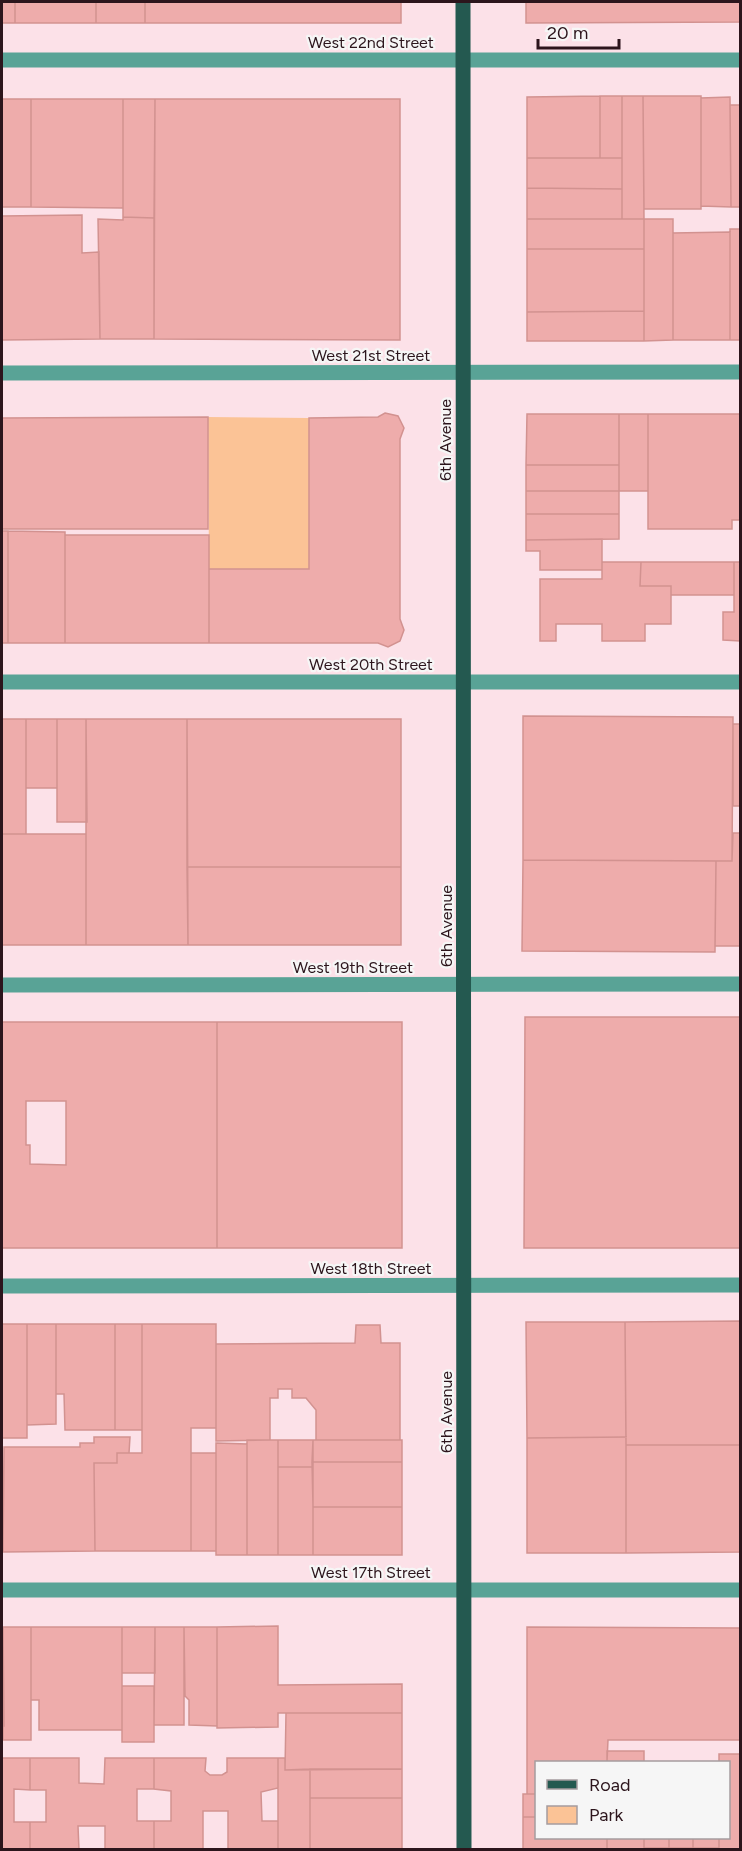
<svg xmlns="http://www.w3.org/2000/svg" width="742" height="1851" font-family="Figtree,sans-serif">
<rect width="100%" height="100%" fill="#fce1e8"/>
<path fill="#fbc396" d="M 208,417 L 309,418 L 309,569 L 209,569 Z"/>
<path fill="#eeacab" stroke="#d29290" stroke-width="1.5" fill-rule="evenodd" d="M 2,2 L 15,2 L 15,23 L 2,23 Z
M 15,2 L 96,2 L 96,23 L 15,23 Z
M 96,2 L 145,2 L 145,23 L 96,23 Z
M 145,2 L 401,2 L 401,23 L 145,23 Z
M 526,2 L 740,2 L 740,22 L 526,23 Z
M 600,96 L 622,96 L 622,158 L 600,158 Z
M 600,96 L 600,158 L 527,158 L 527,97 Z
M 622,96 L 643,96 L 644,219 L 622,219 Z
M 643,96 L 701,96 L 701,209 L 644,209 Z
M 730,97 L 731,207 L 701,206 L 701,98 Z
M 2,99 L 31,99 L 31,207 L 2,207 Z
M 31,99 L 123,99 L 123,208 L 31,207 Z
M 123,99 L 155,99 L 154,218 L 123,217 Z
M 155,99 L 400,99 L 400,340 L 154,339 Z
M 730,105 L 740,105 L 740,207 L 731,207 Z
M 527,158 L 622,158 L 622,189 L 527,188 Z
M 527,188 L 622,189 L 622,219 L 527,219 Z
M 82,215 L 82,253 L 99,252 L 100,339 L 2,340 L 2,216 Z
M 123,217 L 154,218 L 154,339 L 100,339 L 98,219 L 123,220 Z
M 527,219 L 644,219 L 644,249 L 527,249 Z
M 644,219 L 673,219 L 673,340 L 644,341 Z
M 730,229 L 740,229 L 740,340 L 730,340 Z
M 730,232 L 730,340 L 673,340 L 673,233 Z
M 527,249 L 644,249 L 644,311 L 527,312 Z
M 644,311 L 644,341 L 527,341 L 527,312 Z
M 385,413 L 398,416 L 404,428 L 400,439 L 400,619 L 404,630 L 400,641 L 388,647 L 378,643 L 209,643 L 209,569 L 309,569 L 309,418 L 378,417 Z
M 527,414 L 619,414 L 619,465 L 526,465 Z
M 619,414 L 648,414 L 648,491 L 619,491 Z
M 648,414 L 740,414 L 740,520 L 732,520 L 732,529 L 648,529 Z
M 208,417 L 208,529 L 2,529 L 2,418 Z
M 526,465 L 619,465 L 619,491 L 526,491 Z
M 526,491 L 619,491 L 619,514 L 526,514 Z
M 526,514 L 619,514 L 619,539 L 526,540 Z
M 2,531 L 8,531 L 8,643 L 2,643 Z
M 8,531 L 65,532 L 65,643 L 8,643 Z
M 65,535 L 209,535 L 209,643 L 65,643 Z
M 602,539 L 602,570 L 540,570 L 540,551 L 526,551 L 526,540 Z
M 602,562 L 641,562 L 640,586 L 671,586 L 671,624 L 645,624 L 645,641 L 602,641 L 602,624 L 556,624 L 556,641 L 540,641 L 540,579 L 602,579 Z
M 641,562 L 734,562 L 734,595 L 671,595 L 671,586 L 640,586 Z
M 734,562 L 740,562 L 740,641 L 723,640 L 723,612 L 734,612 Z
M 523,716 L 733,717 L 732,861 L 523,860 Z
M 2,719 L 26,719 L 26,834 L 2,834 Z
M 26,719 L 57,719 L 57,788 L 26,788 Z
M 57,719 L 86,719 L 87,822 L 57,822 Z
M 86,719 L 187,719 L 188,945 L 86,945 Z
M 187,719 L 401,719 L 401,867 L 187,867 Z
M 733,724 L 740,724 L 740,806 L 733,806 Z
M 733,833 L 740,833 L 740,946 L 715,946 L 716,861 L 732,861 Z
M 2,834 L 86,834 L 86,945 L 2,945 Z
M 523,860 L 716,861 L 715,952 L 522,951 Z
M 187,867 L 401,867 L 401,945 L 188,945 Z
M 525,1017 L 740,1017 L 740,1248 L 524,1248 Z
M 2,1022 L 217,1022 L 217,1248 L 2,1248 ZM 26,1101 L 66,1101 L 66,1165 L 30,1164 L 30,1145 L 26,1145 Z
M 217,1022 L 402,1022 L 402,1248 L 217,1248 Z
M 740,1321 L 740,1445 L 626,1445 L 625,1322 Z
M 526,1322 L 625,1322 L 626,1437 L 527,1438 Z
M 2,1324 L 27,1324 L 27,1438 L 2,1438 Z
M 27,1324 L 56,1324 L 56,1424 L 27,1425 Z
M 56,1324 L 115,1324 L 115,1430 L 65,1430 L 64,1394 L 56,1394 Z
M 115,1324 L 142,1324 L 142,1430 L 115,1430 Z
M 142,1324 L 216,1324 L 216,1428 L 191,1428 L 191,1551 L 95,1551 L 94,1463 L 117,1463 L 117,1453 L 142,1453 Z
M 356,1325 L 380,1325 L 381,1343 L 400,1343 L 400,1440 L 316,1440 L 316,1410 L 306,1398 L 292,1398 L 292,1389 L 278,1389 L 278,1398 L 270,1398 L 270,1440 L 216,1441 L 216,1344 L 355,1343 Z
M 94,1437 L 130,1437 L 129,1453 L 117,1453 L 117,1463 L 94,1463 L 95,1551 L 3,1552 L 4,1447 L 80,1447 L 80,1443 L 94,1443 Z
M 626,1437 L 626,1553 L 527,1553 L 527,1438 Z
M 247,1440 L 278,1440 L 278,1555 L 247,1555 Z
M 278,1440 L 313,1440 L 313,1467 L 278,1467 Z
M 313,1440 L 402,1440 L 402,1462 L 312,1462 Z
M 216,1443 L 247,1444 L 247,1555 L 216,1555 Z
M 626,1445 L 740,1445 L 740,1552 L 626,1553 Z
M 191,1453 L 216,1453 L 216,1551 L 191,1551 Z
M 312,1462 L 402,1462 L 402,1507 L 313,1507 Z
M 278,1467 L 313,1467 L 313,1555 L 278,1555 Z
M 2,1484 L 3,1484 L 3,1552 L 2,1552 Z
M 313,1507 L 402,1507 L 402,1555 L 313,1555 Z
M 278,1626 L 278,1685 L 402,1684 L 402,1713 L 278,1713 L 278,1727 L 217,1728 L 217,1627 Z
M 2,1627 L 3,1627 L 4,1726 L 2,1726 Z
M 3,1627 L 31,1627 L 31,1740 L 3,1740 Z
M 31,1627 L 122,1627 L 122,1730 L 39,1730 L 39,1700 L 31,1700 Z
M 122,1627 L 155,1627 L 155,1673 L 122,1673 Z
M 155,1627 L 184,1627 L 184,1725 L 154,1725 Z
M 184,1627 L 217,1627 L 217,1726 L 189,1725 L 189,1700 L 185,1696 Z
M 527,1627 L 740,1628 L 740,1740 L 608,1740 L 607,1762 L 536,1762 L 536,1794 L 527,1794 Z
M 122,1686 L 154,1686 L 154,1742 L 122,1742 Z
M 286,1713 L 402,1713 L 402,1769 L 285,1770 Z
M 607,1751 L 644,1751 L 644,1762 L 607,1762 Z
M 719,1754 L 740,1754 L 740,1850 L 719,1850 L 719,1838 L 728,1838 L 728,1762 L 719,1762 Z
M 2,1758 L 30,1758 L 30,1790 L 14,1789 L 14,1822 L 30,1822 L 30,1850 L 2,1850 Z
M 30,1758 L 79,1758 L 79,1783 L 104,1784 L 105,1758 L 154,1758 L 154,1789 L 137,1789 L 137,1821 L 154,1821 L 154,1850 L 105,1850 L 105,1826 L 78,1826 L 79,1850 L 30,1850 L 30,1822 L 46,1822 L 46,1790 L 30,1790 Z
M 154,1758 L 206,1758 L 205,1771 L 210,1775 L 222,1775 L 227,1772 L 227,1758 L 278,1758 L 278,1788 L 261,1792 L 262,1821 L 278,1821 L 278,1850 L 228,1850 L 228,1811 L 203,1811 L 203,1850 L 154,1850 L 154,1821 L 171,1821 L 171,1791 L 154,1789 Z
M 278,1758 L 285,1758 L 285,1770 L 310,1769 L 310,1850 L 278,1850 Z
M 310,1769 L 402,1769 L 402,1798 L 310,1798 Z
M 523,1794 L 536,1794 L 536,1817 L 523,1817 Z
M 310,1798 L 402,1798 L 402,1850 L 310,1850 Z
M 523,1817 L 536,1817 L 536,1838 L 607,1838 L 607,1850 L 523,1850 Z
M 607,1838 L 644,1838 L 644,1850 L 607,1850 Z
M 644,1838 L 669,1838 L 669,1848 L 644,1848 Z
M 669,1838 L 693,1838 L 693,1848 L 669,1848 Z
M 693,1838 L 719,1838 L 719,1848 L 693,1848 Z"/>
<g fill="none" stroke-linecap="round" stroke-linejoin="round">
<path stroke="#59a396" stroke-width="15" d="M 2,60 L 740,60
M 2,373 L 740,372
M 2,682 L 740,682
M 2,985 L 740,984
M 2,1286 L 740,1285
M 2,1590 L 740,1590"/>
<path stroke="#245950" stroke-width="15" d="M 463,2 L 464,1850"/>
</g>
<g text-anchor="middle" dominant-baseline="central" stroke-width="4.5" stroke-linejoin="round" paint-order="stroke">
<g font-size="16" fill="#2c151c" stroke="#f6f6f6">
<text x="371" y="42">West 22nd Street</text>
<text x="371" y="355">West 21st Street</text>
<text transform="translate(445 440) rotate(-90)">6th Avenue</text>
<text x="371" y="664">West 20th Street</text>
<text transform="translate(446 926) rotate(-90)">6th Avenue</text>
<text x="353" y="967">West 19th Street</text>
<text x="371" y="1268">West 18th Street</text>
<text transform="translate(446 1412) rotate(-90)">6th Avenue</text>
<text x="371" y="1572">West 17th Street</text>
</g>
</g>
<rect width="742" height="1851" fill="none" stroke="#2c151c" stroke-width="6"/>
<rect x="535" y="1761" width="195" height="78" fill="#f6f6f6" stroke="#a59c9f" stroke-width="1.5"/>
<rect x="547" y="1780" width="30" height="9" fill="#245950" stroke="#a59c9f" stroke-width="1.5"/>
<text x="589" y="1791" font-size="18" fill="#2c151c">Road</text>
<rect x="547" y="1806" width="30" height="18" fill="#fbc396" stroke="#a59c9f" stroke-width="1.5"/>
<text x="589" y="1821" font-size="18" fill="#2c151c">Park</text>
<path d="M538 39v9h81v-9" fill="none" stroke="#2c151c" stroke-width="3"/>
<text x="547" y="39" font-size="18" fill="#2c151c" stroke="#f6f6f6" stroke-width="4.5" paint-order="stroke">20 m</text>
</svg>
